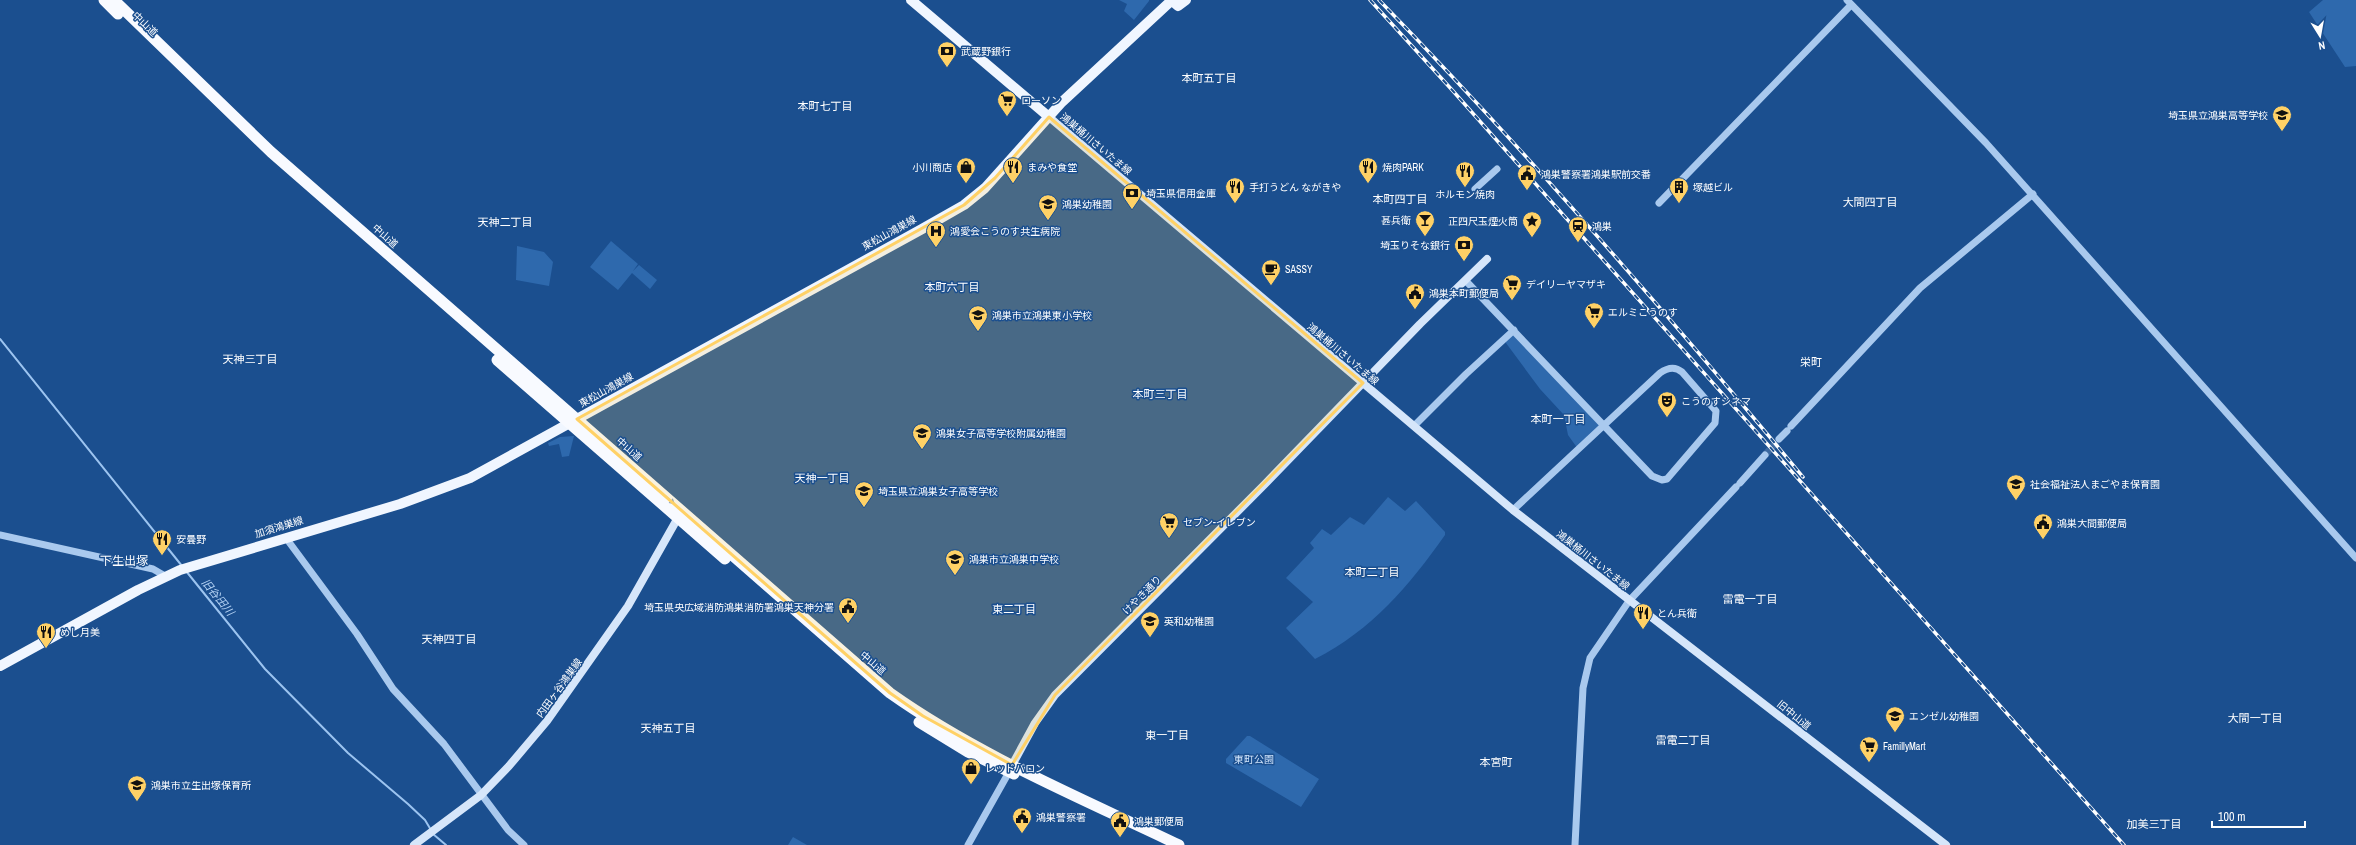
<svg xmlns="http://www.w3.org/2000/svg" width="2356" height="845" font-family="'Archivo Narrow','Noto Sans JP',sans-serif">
<rect width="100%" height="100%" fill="#1b4f8f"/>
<path fill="#2e69ad" d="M 1119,0 L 1149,0 L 1149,1 L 1134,20 L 1124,11 L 1127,4 Z
M 2323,0 L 2356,0 L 2356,66 L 2345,67 L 2309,12 Z
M 611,241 L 638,264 L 633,271 L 639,265 L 657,280 L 650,289 L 632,273 L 618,290 L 590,267 Z
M 517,246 L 544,252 L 553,262 L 549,286 L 516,280 Z
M 1514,330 L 1605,425 L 1578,449 L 1568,435 L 1564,415 L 1540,389 L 1503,339 Z
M 574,436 L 569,456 L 562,457 L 559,444 L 549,446 L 548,443 L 560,437 Z
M 1388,497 L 1405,511 L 1416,501 L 1445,532 L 1445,535 C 1409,586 1372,630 1315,659 L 1286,628 L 1313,602 L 1286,578 L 1314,548 L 1310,543 L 1322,529 L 1331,535 L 1350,517 L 1364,525 Z
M 1247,736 L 1250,736 L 1319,779 L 1301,807 L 1226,763 L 1226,759 Z
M 793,837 L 807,845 L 788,845 Z"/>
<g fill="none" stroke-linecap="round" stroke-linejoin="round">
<path stroke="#9cc4f0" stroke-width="2" d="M 0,339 L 182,566
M 186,571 L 265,669 L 348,753 L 408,804 L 425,820 L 431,830
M 433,834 L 446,845"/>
<path stroke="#3d69a0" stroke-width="7" stroke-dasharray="7 3.5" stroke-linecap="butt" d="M 1765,455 L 1779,439"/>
<path stroke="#a9c9ee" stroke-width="7" d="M 1847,0 L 1986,143 L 2356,558
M 1475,189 L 1497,169
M 1659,203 L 1851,5
M 1466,281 L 1652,476 L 1662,480 L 1667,479 L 1715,423 L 1716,411 L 1682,372 C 1675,366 1667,368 1660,373 L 1513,510
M 1414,426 L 1466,374 L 1514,330
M 1791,426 L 1920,288 L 2033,194
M 1779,439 L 1787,431
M 1740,483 L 1765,455
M 0,535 L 153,569 L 165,576
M 286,538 L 357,634 L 393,689 L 444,744 L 508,830 L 524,845
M 968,845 L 1009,772
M 1575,845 L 1583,688 L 1590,658 L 1629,601 L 1736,487"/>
<path stroke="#d6e6fa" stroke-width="8" d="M 1049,117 L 1513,510 L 1946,845
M 1010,769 L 1035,723 L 1055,695 L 1264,485 L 1420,324 L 1487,259
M 414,845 L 481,795 L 509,766 L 547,721 L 628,606 L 680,514"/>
<path stroke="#f0f6ff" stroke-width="10" d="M 911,0 L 1049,117
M 1171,0 L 1178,6 L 1186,0
M 0,666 L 138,590 L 180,570 L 400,504 L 470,478 L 922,229 L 964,205 L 985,188 L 1062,102 L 1172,0"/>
<path stroke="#f8faff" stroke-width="11" d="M 104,0 L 118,14
M 114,0 L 271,152 L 890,693 C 979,756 1081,798 1179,845
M 497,360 L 725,559
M 919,722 L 968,752 L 1014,774"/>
<defs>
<path id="rail" d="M 1370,0 L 1453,91 L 2124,845
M 1379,0 C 1528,153 1667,313 1803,477"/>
</defs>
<use href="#rail" stroke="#fff" stroke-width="3.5"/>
<use href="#rail" stroke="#1b4f8f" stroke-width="2" stroke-dasharray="6" stroke-linecap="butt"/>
</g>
<defs><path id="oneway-solid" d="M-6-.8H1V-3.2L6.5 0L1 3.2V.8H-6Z"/></defs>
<use fill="#7e9cc1" href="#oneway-solid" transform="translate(670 500) rotate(41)"/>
<path fill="#ffd166" fill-opacity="0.2" stroke="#ffd166" stroke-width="3" stroke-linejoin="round" d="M 1049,117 L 1363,383 L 1055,695 L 1012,765 L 923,716 L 890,693 L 577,419 L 964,205 L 995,178 Z"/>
<defs>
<symbol id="bank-pin" viewBox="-11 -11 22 30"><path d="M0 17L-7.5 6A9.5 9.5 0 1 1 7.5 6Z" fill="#ffd166" stroke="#1b4f8f"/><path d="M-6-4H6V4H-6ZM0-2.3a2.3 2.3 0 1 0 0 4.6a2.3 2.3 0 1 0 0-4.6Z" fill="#111"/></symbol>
<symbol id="supermarket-pin" viewBox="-11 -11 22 30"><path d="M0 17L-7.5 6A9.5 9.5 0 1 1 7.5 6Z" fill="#ffd166" stroke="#1b4f8f"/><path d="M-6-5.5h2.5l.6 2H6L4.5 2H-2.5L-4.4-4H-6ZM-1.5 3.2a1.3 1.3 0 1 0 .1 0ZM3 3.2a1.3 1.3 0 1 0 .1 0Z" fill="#111"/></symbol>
<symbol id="school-pin" viewBox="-11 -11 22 30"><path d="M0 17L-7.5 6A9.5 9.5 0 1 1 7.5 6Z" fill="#ffd166" stroke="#1b4f8f"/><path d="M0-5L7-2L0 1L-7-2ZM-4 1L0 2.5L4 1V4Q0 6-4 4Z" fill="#111"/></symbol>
<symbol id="shop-pin" viewBox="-11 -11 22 30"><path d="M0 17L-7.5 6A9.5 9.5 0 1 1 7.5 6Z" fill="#ffd166" stroke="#1b4f8f"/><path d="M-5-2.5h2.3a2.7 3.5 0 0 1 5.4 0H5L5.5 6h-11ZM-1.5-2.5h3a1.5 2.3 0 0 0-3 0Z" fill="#111"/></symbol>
<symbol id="restaurant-pin" viewBox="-11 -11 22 30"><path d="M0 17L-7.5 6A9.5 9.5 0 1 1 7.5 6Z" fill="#ffd166" stroke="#1b4f8f"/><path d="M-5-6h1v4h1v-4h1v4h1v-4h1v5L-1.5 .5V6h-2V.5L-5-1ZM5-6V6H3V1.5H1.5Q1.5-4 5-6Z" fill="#111"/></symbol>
<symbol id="civic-pin" viewBox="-11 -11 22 30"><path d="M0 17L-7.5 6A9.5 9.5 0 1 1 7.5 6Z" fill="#ffd166" stroke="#1b4f8f"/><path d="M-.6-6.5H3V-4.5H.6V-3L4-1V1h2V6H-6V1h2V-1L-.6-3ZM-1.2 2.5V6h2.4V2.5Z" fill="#111"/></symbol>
<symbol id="building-pin" viewBox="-11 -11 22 30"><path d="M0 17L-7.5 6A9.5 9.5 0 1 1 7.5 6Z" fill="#ffd166" stroke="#1b4f8f"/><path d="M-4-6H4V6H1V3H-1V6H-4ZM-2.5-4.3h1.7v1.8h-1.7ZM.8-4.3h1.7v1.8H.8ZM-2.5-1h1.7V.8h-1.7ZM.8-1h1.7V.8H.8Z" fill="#111"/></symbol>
<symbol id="bar-pin" viewBox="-11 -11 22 30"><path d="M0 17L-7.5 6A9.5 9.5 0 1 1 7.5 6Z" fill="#ffd166" stroke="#1b4f8f"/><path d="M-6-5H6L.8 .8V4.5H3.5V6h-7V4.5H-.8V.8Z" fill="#111"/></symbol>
<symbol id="sight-pin" viewBox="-11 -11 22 30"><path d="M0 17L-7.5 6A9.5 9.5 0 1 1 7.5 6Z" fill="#ffd166" stroke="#1b4f8f"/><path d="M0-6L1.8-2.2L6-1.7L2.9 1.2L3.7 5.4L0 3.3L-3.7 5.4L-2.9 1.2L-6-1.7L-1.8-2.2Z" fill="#111"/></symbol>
<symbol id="station-pin" viewBox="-11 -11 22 30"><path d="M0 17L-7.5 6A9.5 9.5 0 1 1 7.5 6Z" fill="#ffd166" stroke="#1b4f8f"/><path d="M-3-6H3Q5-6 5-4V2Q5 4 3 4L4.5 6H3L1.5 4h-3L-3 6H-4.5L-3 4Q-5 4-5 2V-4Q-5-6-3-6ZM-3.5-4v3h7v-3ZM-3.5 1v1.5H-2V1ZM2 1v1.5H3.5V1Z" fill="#111"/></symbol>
<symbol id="hospital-pin" viewBox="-11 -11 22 30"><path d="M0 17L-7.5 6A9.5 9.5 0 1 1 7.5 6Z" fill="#ffd166" stroke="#1b4f8f"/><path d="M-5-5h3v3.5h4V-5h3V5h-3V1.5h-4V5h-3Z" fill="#111"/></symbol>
<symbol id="cafe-pin" viewBox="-11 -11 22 30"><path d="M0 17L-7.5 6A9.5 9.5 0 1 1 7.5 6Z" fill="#ffd166" stroke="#1b4f8f"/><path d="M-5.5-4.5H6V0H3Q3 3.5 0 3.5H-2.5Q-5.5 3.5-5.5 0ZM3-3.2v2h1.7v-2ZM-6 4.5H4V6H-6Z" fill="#111"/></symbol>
<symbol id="theatre-pin" viewBox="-11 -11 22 30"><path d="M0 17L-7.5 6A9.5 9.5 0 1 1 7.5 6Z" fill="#ffd166" stroke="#1b4f8f"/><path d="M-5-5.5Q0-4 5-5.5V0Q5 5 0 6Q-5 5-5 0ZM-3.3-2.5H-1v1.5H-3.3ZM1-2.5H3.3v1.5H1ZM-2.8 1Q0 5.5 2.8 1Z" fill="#111"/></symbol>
</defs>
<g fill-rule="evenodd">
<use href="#bank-pin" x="936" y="40" width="22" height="30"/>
<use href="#supermarket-pin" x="996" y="89" width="22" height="30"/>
<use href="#school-pin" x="2271" y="104" width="22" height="30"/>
<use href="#shop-pin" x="955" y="156" width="22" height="30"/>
<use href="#restaurant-pin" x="1002" y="156" width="22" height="30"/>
<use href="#restaurant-pin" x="1357" y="156" width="22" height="30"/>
<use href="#restaurant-pin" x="1454" y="160" width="22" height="30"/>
<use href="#civic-pin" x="1516" y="163" width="22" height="30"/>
<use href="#restaurant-pin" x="1224" y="176" width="22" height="30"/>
<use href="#building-pin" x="1668" y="176" width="22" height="30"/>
<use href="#bank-pin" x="1121" y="182" width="22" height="30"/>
<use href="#school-pin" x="1037" y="193" width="22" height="30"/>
<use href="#bar-pin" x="1414" y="209" width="22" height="30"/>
<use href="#sight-pin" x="1521" y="210" width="22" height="30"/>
<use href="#station-pin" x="1567" y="215" width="22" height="30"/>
<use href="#hospital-pin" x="925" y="220" width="22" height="30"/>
<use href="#bank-pin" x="1453" y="234" width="22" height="30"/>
<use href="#cafe-pin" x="1260" y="258" width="22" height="30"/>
<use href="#supermarket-pin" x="1501" y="273" width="22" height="30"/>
<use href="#civic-pin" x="1404" y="282" width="22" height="30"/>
<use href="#supermarket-pin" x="1583" y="301" width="22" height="30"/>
<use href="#school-pin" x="967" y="304" width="22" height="30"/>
<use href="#theatre-pin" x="1656" y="390" width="22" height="30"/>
<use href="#school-pin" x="911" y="422" width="22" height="30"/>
<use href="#school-pin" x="2005" y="473" width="22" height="30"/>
<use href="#school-pin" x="853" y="480" width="22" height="30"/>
<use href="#supermarket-pin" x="1158" y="511" width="22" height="30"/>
<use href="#civic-pin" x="2032" y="512" width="22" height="30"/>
<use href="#restaurant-pin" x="151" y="528" width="22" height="30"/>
<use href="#school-pin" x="944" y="548" width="22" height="30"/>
<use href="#civic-pin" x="837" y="596" width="22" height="30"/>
<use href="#restaurant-pin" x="1632" y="602" width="22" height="30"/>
<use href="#school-pin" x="1139" y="610" width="22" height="30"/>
<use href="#restaurant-pin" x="35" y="621" width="22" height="30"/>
<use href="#school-pin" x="1884" y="705" width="22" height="30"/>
<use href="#supermarket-pin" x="1858" y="735" width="22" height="30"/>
<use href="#shop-pin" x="960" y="757" width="22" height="30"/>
<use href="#school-pin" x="126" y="774" width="22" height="30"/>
<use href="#civic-pin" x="1011" y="806" width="22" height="30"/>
<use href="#civic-pin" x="1109" y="810" width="22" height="30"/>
</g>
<g text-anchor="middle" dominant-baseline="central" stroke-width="3" stroke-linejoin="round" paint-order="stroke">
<g font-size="10" fill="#fff" stroke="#1b4f8f">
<text transform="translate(145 24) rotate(44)">中山道</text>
<text transform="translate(1096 144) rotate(40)">鴻巣桶川さいたま線</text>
<text transform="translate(889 233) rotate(-29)">東松山鴻巣線</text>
<text transform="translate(385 236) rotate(41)">中山道</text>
<text transform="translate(1343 354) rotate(40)">鴻巣桶川さいたま線</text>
<text transform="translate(606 390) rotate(-29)">東松山鴻巣線</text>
<text transform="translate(629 449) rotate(41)">中山道</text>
<text transform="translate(279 527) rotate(-17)">加須鴻巣線</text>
<text transform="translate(1593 560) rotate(38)">鴻巣桶川さいたま線</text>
<text transform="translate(1142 595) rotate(-45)">けやき通り</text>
<text transform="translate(873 663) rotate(40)">中山道</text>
<text transform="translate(559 688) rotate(-54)">内田ヶ谷鴻巣線</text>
<text transform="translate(1794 715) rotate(39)">旧中山道</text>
</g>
<g font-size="10" fill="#fff" stroke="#1b4f8f" text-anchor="start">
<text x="961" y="51">武蔵野銀行</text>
<text x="1021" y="100">ローソン</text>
<text x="2268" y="115" text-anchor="end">埼玉県立鴻巣高等学校</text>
<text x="952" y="167" text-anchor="end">小川商店</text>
<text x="1027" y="167">まみや食堂</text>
<text x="1382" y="167">焼肉PARK</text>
<text x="1541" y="174">鴻巣警察署鴻巣駅前交番</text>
<text x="1249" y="187">手打うどん ながきや</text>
<text x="1693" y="187">塚越ビル</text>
<text x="1146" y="193">埼玉県信用金庫</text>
<text x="1465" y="194" text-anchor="middle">ホルモン焼肉</text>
<text x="1062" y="204">鴻巣幼稚園</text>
<text x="1411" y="220" text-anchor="end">甚兵衛</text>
<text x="1518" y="221" text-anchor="end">正四尺玉煙火筒</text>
<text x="1592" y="226">鴻巣</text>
<text x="950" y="231">鴻愛会こうのす共生病院</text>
<text x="1450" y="245" text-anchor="end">埼玉りそな銀行</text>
<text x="1285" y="269">SASSY</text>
<text x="1526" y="284">デイリーヤマザキ</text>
<text x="1429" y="293">鴻巣本町郵便局</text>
<text x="1608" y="312">エルミこうのす</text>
<text x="992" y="315">鴻巣市立鴻巣東小学校</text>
<text x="1681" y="401">こうのすシネマ</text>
<text x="936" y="433">鴻巣女子高等学校附属幼稚園</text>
<text x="2030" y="484">社会福祉法人まごやま保育園</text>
<text x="878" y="491">埼玉県立鴻巣女子高等学校</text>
<text x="1183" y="522">セブン-イレブン</text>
<text x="2057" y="523">鴻巣大間郵便局</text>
<text x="176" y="539">安曇野</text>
<text x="969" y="559">鴻巣市立鴻巣中学校</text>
<text x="834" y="607" text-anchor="end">埼玉県央広域消防鴻巣消防署鴻巣天神分署</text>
<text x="1657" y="613">とん兵衛</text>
<text x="1164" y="621">英和幼稚園</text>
<text x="60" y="632">めし月美</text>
<text x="1909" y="716">エンゼル幼稚園</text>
<text x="1883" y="746">FamillyMart</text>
<text x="985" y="768">レッドバロン</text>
<text x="151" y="785">鴻巣市立生出塚保育所</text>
<text x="1036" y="817">鴻巣警察署</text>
<text x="1134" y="821">鴻巣郵便局</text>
</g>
<g font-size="10" fill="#cfe3fa" stroke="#1b4f8f">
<text x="1254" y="759">東町公園</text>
</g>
<g font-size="11" fill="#fff" stroke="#1b4f8f">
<text x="1209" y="78">本町五丁目</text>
<text x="825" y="106">本町七丁目</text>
<text x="1400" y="199">本町四丁目</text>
<text x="1870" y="202">大間四丁目</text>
<text x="505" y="222">天神二丁目</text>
<text x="952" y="287">本町六丁目</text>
<text x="250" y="359">天神三丁目</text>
<text x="1811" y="362">栄町</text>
<text x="1160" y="394">本町三丁目</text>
<text x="1558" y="419">本町一丁目</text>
<text x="822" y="478">天神一丁目</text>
<text x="1372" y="572">本町二丁目</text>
<text x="1750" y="599">雷電一丁目</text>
<text x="1014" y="609">東二丁目</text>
<text x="449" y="639">天神四丁目</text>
<text x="2255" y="718">大間一丁目</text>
<text x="668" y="728">天神五丁目</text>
<text x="1167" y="735">東一丁目</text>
<text x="1683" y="740">雷電二丁目</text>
<text x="1496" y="762">本宮町</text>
<text x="2154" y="824">加美三丁目</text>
</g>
<g font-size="11" font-style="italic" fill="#b5d3f5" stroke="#1b4f8f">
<text transform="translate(218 597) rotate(51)">旧谷田川</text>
</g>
<g font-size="12" fill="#fff" stroke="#1b4f8f">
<text x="124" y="561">下生出塚</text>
</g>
</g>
<g transform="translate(2320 36) rotate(169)" stroke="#1b4f8f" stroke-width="3" paint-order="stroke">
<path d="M0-3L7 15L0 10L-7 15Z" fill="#ffffff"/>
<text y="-6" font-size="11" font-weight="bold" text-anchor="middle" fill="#ffffff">N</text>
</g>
<path d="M2212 821v6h93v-6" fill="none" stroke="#ffffff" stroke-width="2"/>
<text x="2218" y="821" font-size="12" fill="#ffffff" stroke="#1b4f8f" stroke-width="3" paint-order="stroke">100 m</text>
</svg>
